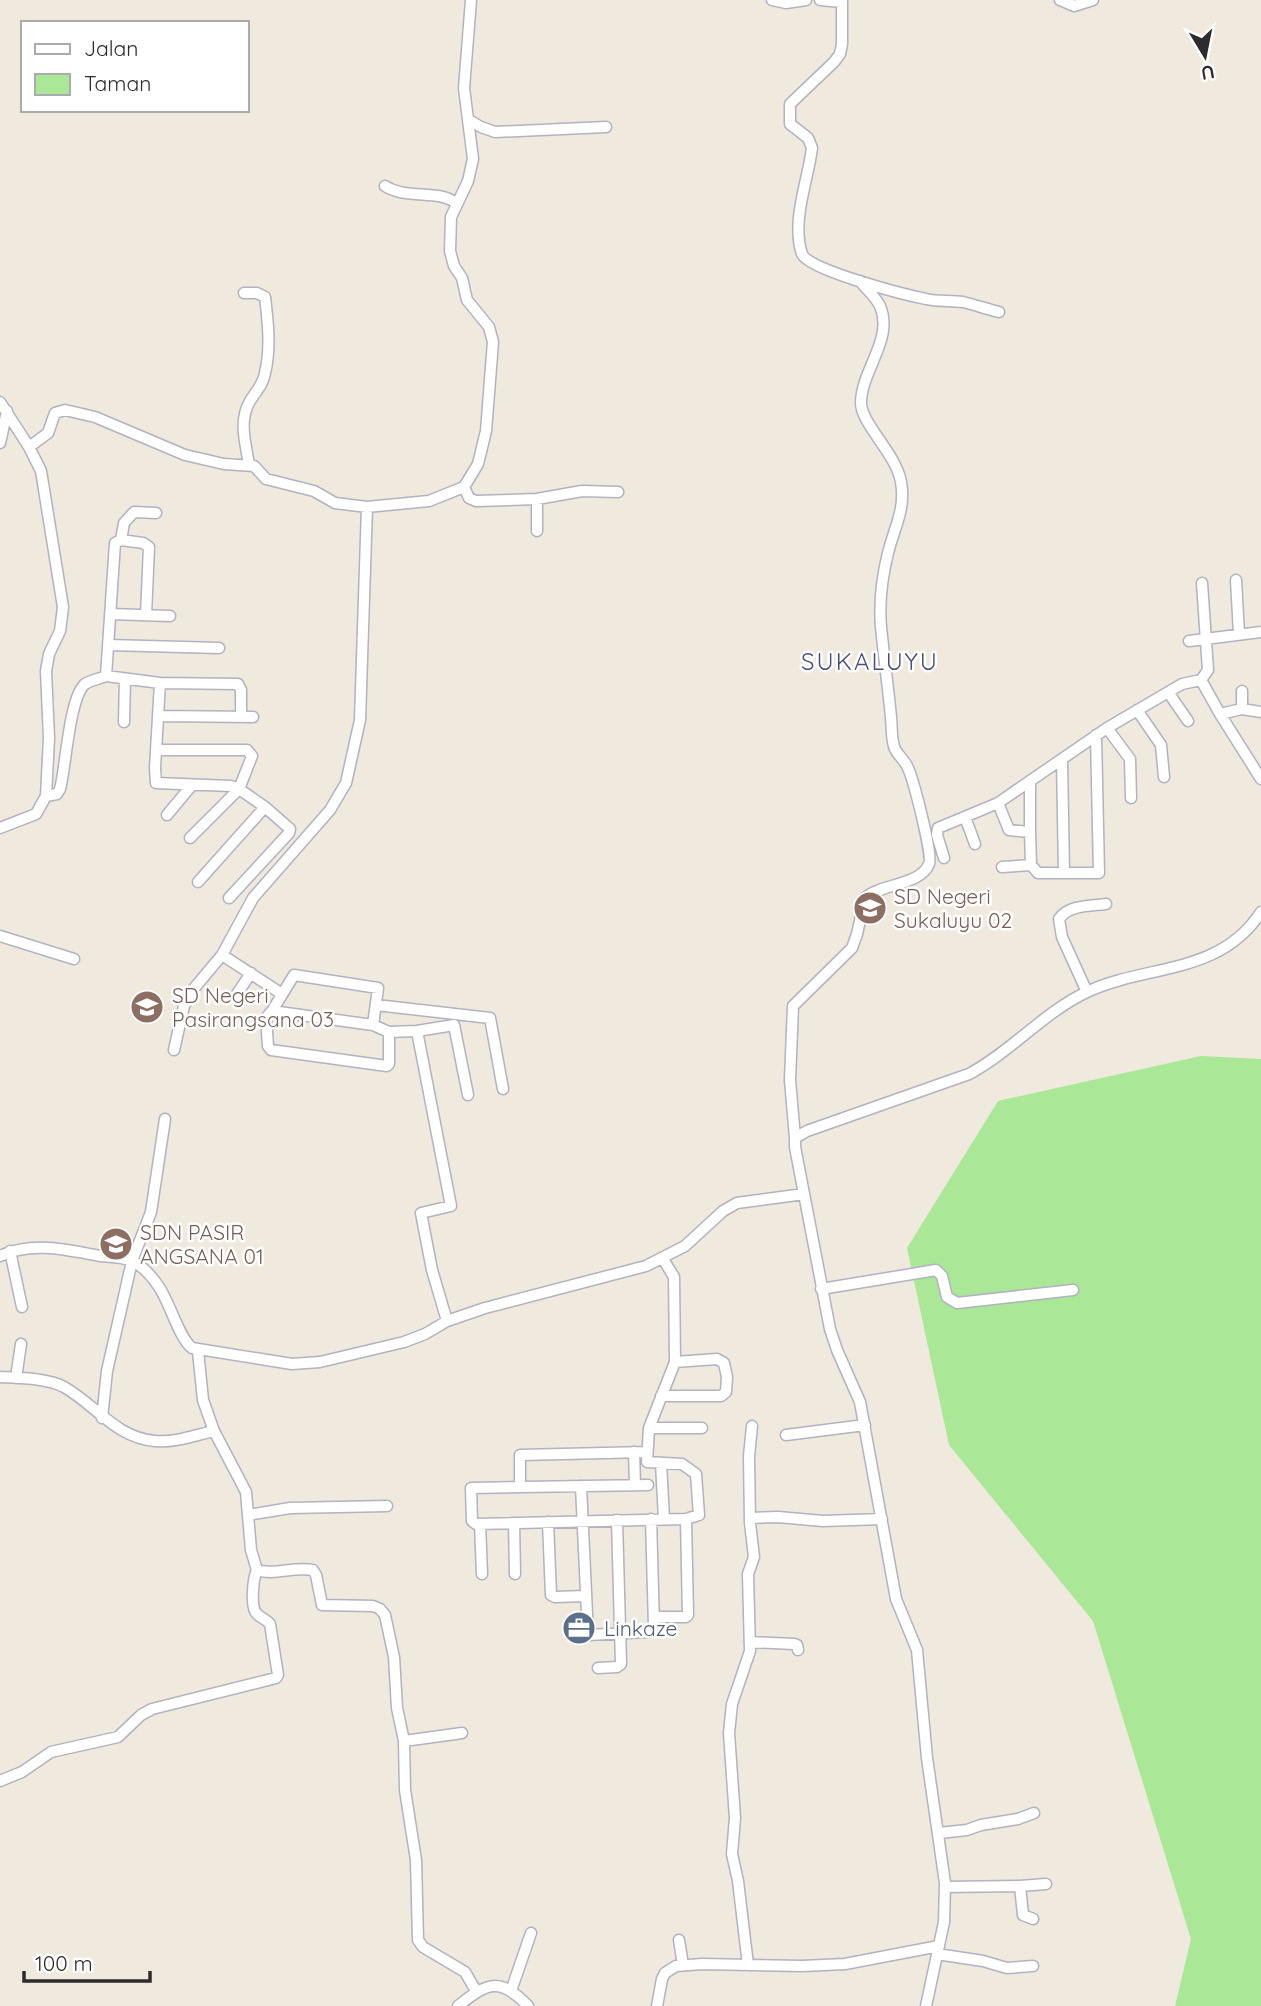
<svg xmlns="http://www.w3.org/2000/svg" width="1261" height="2006" font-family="Quicksand,sans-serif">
<rect width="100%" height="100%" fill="#efe9de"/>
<path fill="#aae897" d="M 1201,1056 L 1261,1059 L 1261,2006 L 1175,2006 L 1191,1939 L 1093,1621 L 949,1445 L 907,1248 L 998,1101 Z"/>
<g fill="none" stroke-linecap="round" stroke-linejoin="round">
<defs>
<path id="minor" d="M 772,0 L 786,3 L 806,0
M 820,0 L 842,2
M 842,0 L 842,44 L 840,54 L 834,62 L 790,104 L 790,124 L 808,138 L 812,148 C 808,181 791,221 802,254 C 808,270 906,295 926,299 C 938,302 951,300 963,302 C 975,305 987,309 999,312
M 1060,0 L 1074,6 L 1093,0
M 469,120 L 481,127 L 495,132 L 606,127
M 385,186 C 407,200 438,189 456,203
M 244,293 L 257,293 L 265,297 C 268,322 271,348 265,373 C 263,385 256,391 250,401 C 238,421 246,444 249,465
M 0,402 L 29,447 L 41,471 L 63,607 L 60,631 L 49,654 L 46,671 L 49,738 L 46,796 L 36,814 L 0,828
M 0,443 L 7,411
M 29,447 L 48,433 L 55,413 L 65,410 L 95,417 L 185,455 L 224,464 L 254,466 L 266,479 L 314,491 L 335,503 L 367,507 L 429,501 L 464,487 L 478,464 L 486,431 L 493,342 L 489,327 L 467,300 L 462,278 L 454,266 L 450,251 L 451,217 L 468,181 L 473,159 L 464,88 L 471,0
M 464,487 L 469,498 L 476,501 L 537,499 L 582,491 L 618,492
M 537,499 L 537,531
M 156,513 L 134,512 L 124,523 L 121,540 L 115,543 L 106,676 L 160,683 L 238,684 L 241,690 L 241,717
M 121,540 L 143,543 L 149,547 L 146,615
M 1236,580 L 1239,634
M 110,614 L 170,616
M 1189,641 L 1261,632
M 109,645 L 219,648
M 1201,680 L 1208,670 L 1202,583
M 1168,692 L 1188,721
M 1242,709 L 1261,712
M 1137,710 L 1161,745 L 1164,777
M 1220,714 L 1242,709 L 1242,691
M 159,716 L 253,717
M 124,722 L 125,679
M 1107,728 L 1130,759 L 1131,798
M 156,750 L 247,750 L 252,756 L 239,789 L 231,786 L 156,783 L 155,768 L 160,683
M 1062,760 L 1064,873
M 1030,781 L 1030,832
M 46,796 L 57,794 L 60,789 C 66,767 69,698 85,684 C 91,680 99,679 106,676
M 998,803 L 1009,830 L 1030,832 L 1031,865 L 1002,867
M 167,815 L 192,785
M 965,817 L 975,844
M 190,838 L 239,789 L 265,807 L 290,829 L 289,833 L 229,898
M 944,858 L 937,835 L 938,828 L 998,803 L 1107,728 L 1182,684 L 1201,680 L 1220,714 L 1261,779
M 1031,865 L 1038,873 L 1099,873 L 1096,735
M 198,882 L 265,807
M 0,936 L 74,959
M 222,955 L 282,994
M 1087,992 L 1062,937 L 1059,919 C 1068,905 1090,906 1106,904
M 235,997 L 251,973
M 376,1005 L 490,1018 L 503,1089
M 272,1011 L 266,1018 L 268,1046 L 271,1050 L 387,1066 L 389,1064 L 389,1032 L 373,1025 L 378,988 L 294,975 L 272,1011 L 373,1025
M 417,1031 L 454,1025 L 468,1095
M 389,1032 L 417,1031 L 451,1206 L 421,1213 L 432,1270 L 447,1321
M 174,1050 L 184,1006 L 191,992 L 222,955 L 253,898 L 330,810 L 346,783 L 360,720 L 367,507
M 795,1138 L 790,1080 L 793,1006 L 852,948 L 857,934 L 865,898 C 880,884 921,885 929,864 C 933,855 913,777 907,766 C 904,760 898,755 895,749 C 891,741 892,727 891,717 C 888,687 884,657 881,627 C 879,603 882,577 888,553 C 894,528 906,509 901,482 C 896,453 860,423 861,402 C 862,369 894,339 880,306 C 876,297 866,289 860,281
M 10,1251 L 22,1307
M 0,1256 C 32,1241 67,1250 100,1256 C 110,1257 123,1257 132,1261 C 143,1266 153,1278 159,1287 C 170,1303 179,1338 192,1348 L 292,1364 L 320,1362 L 404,1342 L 425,1334 L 447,1321 L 485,1308 L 646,1266 L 685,1246 L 723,1211 L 737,1203 L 804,1194
M 821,1289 L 936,1270 L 942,1276 L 947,1297 L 957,1303 L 1073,1290
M 198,1351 L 203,1400 L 214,1431 L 246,1492 L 251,1550 L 257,1570 C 274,1576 294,1566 313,1570 L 316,1575 L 322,1605 L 373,1606 L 380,1609 L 385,1615 L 394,1657 L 397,1708 L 404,1741 L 405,1790 L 416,1860 L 418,1940 L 423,1947 L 465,1972 L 476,1991
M 0,1377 C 19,1378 47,1378 64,1387 C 96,1405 116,1438 155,1441 C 175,1443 195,1435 214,1431
M 16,1378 L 21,1344
M 661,1396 L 721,1396 L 726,1392 L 727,1377 L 724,1363 L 717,1359 L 675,1362
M 102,1418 L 107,1371 L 132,1261 L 151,1212 L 165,1119
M 649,1428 L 702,1428
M 786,1435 L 865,1425
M 634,1452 L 635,1485
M 661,1463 L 664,1519
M 648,1485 L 471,1488 L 472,1521 L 476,1524 L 686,1519
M 581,1486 L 588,1635 L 648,1632 L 654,1626 L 651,1519
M 520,1487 L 520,1455 L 647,1452
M 248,1515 L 290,1508 L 387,1506
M 750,1518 L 778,1517 L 823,1521 L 882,1519
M 548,1522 L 551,1595 L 555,1597 L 585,1596
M 514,1523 L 515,1574
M 480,1524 L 482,1574
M 654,1617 L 686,1617 L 688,1615 L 686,1519 L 699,1515 L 696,1474 L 682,1464 L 647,1462 L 649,1428 L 675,1362 L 674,1277 L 663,1259
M 750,1642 L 794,1644 L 797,1645 L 798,1650
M 598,1668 L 617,1667 L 621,1664 L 617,1520
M 404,1741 L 462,1733
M 0,1781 L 22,1772 L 51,1752 L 118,1737 L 141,1715 L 152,1709 L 276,1678 L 278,1675 L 270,1624 C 266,1619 262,1619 257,1614 C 250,1608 253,1578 257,1570
M 939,1833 L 967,1830 L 981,1825 L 1018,1819 L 1034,1813
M 1020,1886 L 1046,1884
M 945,1887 L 1020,1886 L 1023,1915 L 1033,1919
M 679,1940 L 683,1965
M 937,1954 L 983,1961 L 1007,1968 L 1033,1966
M 748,1965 L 738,1881 L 732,1854 L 735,1818 L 729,1733 L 732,1704 L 750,1651 L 748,1574 L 754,1557 L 750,1523 L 749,1456 L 752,1426
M 511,1991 L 531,1933
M 458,2006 C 486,1984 499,1975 528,2006
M 657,2006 L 662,1979 L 665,1973 L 676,1966 L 702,1964 L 802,1966 L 845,1964 L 939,1946
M 926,2006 L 944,1922 L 945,1883 L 927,1758 L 917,1650 L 896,1599 L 860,1402 L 837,1350 L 830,1329 L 795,1147 L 795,1138 L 807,1131 L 969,1074 C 1012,1051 1045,1011 1089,991 C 1149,964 1220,975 1261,912"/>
</defs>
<use href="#minor" stroke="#b2b2c1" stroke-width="13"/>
<use href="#minor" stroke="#fff" stroke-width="10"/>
</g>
<defs>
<symbol id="school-disc" viewBox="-11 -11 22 22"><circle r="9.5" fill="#8d6e63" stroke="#fff"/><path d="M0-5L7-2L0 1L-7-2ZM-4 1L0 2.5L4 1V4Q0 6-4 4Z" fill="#fff"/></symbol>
<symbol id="office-disc" viewBox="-11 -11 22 22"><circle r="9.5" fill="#5c6f8a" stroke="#fff"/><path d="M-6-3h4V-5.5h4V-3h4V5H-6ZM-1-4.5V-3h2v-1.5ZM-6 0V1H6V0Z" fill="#fff"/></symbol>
</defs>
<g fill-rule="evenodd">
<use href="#school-disc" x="851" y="889" width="38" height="38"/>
<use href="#school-disc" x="128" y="988" width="38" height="38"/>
<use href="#school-disc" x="97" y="1225" width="38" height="38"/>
<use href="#office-disc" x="560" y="1609" width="38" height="38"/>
</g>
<g text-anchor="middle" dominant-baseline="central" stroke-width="5" stroke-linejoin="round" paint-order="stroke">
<g font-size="21" fill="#785e54" stroke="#fff" text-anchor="start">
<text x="894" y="896">SD Negeri<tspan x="894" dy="24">Sukaluyu 02</tspan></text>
<text x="172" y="995">SD Negeri<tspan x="172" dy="24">Pasirangsana 03</tspan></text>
<text x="140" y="1232">SDN PASIR<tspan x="140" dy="24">ANGSANA 01</tspan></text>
</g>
<g font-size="21" fill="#4e5e75" stroke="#fff" text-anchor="start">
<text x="604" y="1628">Linkaze</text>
</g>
<g font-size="24" letter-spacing="2" fill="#494d81" stroke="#fff">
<text x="870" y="661">SUKALUYU</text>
</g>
</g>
<rect x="21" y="21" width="228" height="91" fill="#ffffff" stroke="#ababab" stroke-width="2"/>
<rect x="35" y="44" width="35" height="10" fill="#ffffff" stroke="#ababab" stroke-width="2"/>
<text x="84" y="56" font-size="21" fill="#2c2c2c">Jalan</text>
<rect x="35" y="74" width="35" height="21" fill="#aae897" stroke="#ababab" stroke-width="2"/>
<text x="84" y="91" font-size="21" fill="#2c2c2c">Taman</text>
<g transform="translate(1205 56) rotate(170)" stroke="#ffffff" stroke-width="5" paint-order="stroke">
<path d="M0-5L12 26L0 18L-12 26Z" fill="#2c2c2c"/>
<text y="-10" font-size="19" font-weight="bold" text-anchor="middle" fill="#2c2c2c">U</text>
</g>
<path d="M24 1971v10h126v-10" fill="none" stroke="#2c2c2c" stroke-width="3.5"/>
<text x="35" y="1971" font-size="21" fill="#2c2c2c" stroke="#ffffff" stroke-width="5" paint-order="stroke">100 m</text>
</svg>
